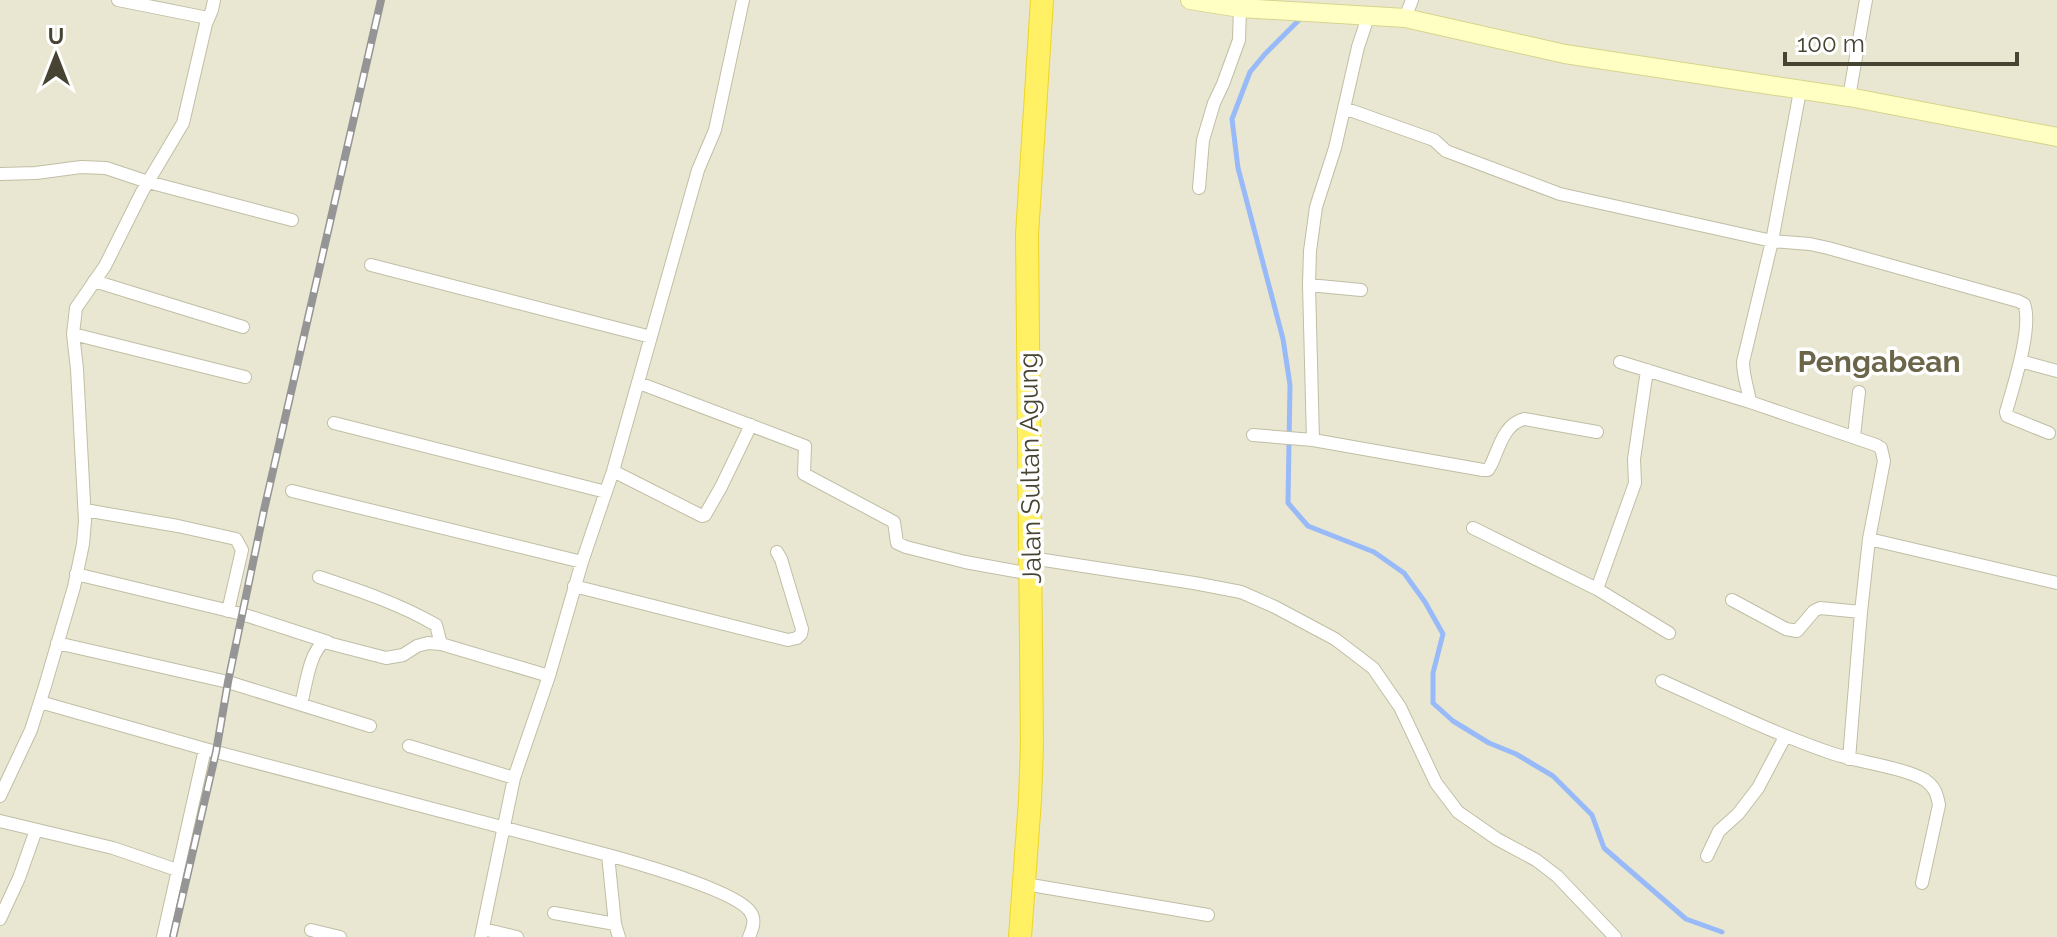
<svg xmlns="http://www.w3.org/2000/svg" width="2057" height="937" font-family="Raleway,sans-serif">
<rect width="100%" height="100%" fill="#f4f3e4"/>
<path fill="#e9e7d1" d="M 0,0 L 2057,0 L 2057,937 L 0,937 Z"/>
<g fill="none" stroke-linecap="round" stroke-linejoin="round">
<path stroke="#98baf9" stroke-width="5" d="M 1301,18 L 1265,54 L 1250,72 L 1232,119 L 1238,168 L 1283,339 L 1290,385 L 1288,503 L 1308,526 L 1374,552 L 1404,573 L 1425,602 L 1443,634 L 1433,673 L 1433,703 L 1453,721 L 1489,743 L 1516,754 L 1553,776 L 1592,815 L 1604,848 L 1686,919 L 1722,932"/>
<defs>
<path id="street" d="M 118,0 L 208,18
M 1405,18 L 1412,0
M 1849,97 L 1866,0
M 1344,108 L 1434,140 L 1446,151 L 1560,194 L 1772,241 L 1810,244 L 1828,248 L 2018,301 L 2024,304 C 2033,327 2013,387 2006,412 L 2007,416 L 2049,433
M 0,174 L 36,173 L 81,167 L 106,168 L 148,182 L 292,220
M 1199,188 L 1203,140 L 1214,103 L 1223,84 L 1239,40 L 1240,8
M 371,265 L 651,337
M 94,281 L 243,327
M 1309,285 L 1361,290
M 73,334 L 245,377
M 2020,361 L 2057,371
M 1620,362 L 1750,402
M 639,383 L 805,446 L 804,474 L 894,522 L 897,543 L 906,547 L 965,562 L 1031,574
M 334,423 L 606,492
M 1253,435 L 1313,440 L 1483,470 L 1488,470 L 1491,465 C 1499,448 1504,424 1524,419 L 1597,432
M 1854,436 L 1859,392
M 1313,440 L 1309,285 L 1310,251 L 1316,207 L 1335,148 L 1358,47 L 1368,17
M 613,471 L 702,516 L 705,515 L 721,487 L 751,425
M 292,491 L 582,562
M 85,510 L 178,526 L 236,539 L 242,550 L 228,611
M 1473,528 L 1597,589 L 1635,483 L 1634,459 L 1647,370
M 1869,539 L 2057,583
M 1031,558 L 1194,583 L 1241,592 L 1275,607 L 1335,639 L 1373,668 L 1400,707 L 1436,783 L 1458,812 L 1497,839 L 1536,860 L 1557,876 L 1615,937
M 76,574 L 242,614 L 328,642
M 319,577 C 358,590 400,604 436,625 L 441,644
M 574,586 L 788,640 L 797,638 L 801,634 L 802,629 L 781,559 L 777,552
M 1597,589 L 1669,633
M 1732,600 L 1786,629 L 1797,631 L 1814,611 L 1820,608 L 1861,612 L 1869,539 L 1884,461 L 1881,448 L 1876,445 L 1750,402 C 1748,388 1743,376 1743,362 L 1772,241 L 1800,91
M 57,643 L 228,682 L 370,726
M 1662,681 C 1718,706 1773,733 1831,753 C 1857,762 1903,767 1925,780 C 1935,787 1937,794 1939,805 L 1922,883
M 40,702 L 205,749 L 608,855 C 636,863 738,891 751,913 C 756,921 752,930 749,937
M 301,704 C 306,686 309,653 324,642 L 386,658 L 403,655 L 417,646 L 428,643 L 441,644 L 549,676
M 409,746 L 514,778
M 1849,759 L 1861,612
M 0,796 L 31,730 L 45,686 L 74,587 L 83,544 L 85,521 L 77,369 L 73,334 L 76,308 L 105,266 L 142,192 L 183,123 L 206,24 L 212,10 L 214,0
M 0,821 L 113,848 L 177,870
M 608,855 L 615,924 L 619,937
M 1707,856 L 1719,831 L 1738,814 L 1758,788 L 1785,737
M 1025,884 L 1208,915
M 554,913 L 615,924
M 0,919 L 19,878 L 36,830
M 483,929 L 517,937
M 311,930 L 340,937
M 163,937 L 205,749
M 481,937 L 514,778 L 549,676 L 582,562 L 613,471 L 698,170 L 715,130 L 743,0"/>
<path id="secondary" d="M 1190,0 L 1240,8 L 1405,18 L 1565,54 L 1849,97 L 2057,137"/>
<path id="highway" d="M 1020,937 L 1030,800 L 1032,745 L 1027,235 L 1042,0"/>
</defs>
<use href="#street" stroke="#c1bea5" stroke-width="14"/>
<use href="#secondary" stroke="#d6d48c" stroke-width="20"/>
<use href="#highway" stroke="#efd523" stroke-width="24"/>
<use href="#street" stroke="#fff" stroke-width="12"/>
<use href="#secondary" stroke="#ffffc3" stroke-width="18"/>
<use href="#highway" stroke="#fff064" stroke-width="22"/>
<defs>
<path id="rail" d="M 173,937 L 216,752 L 228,682 L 264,510 L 381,0"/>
</defs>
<use href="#rail" stroke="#959595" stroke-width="8"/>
<use href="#rail" stroke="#fff" stroke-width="5" stroke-dasharray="15" stroke-linecap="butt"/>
</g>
<g text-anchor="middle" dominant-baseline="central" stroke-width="7" stroke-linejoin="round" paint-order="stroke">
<g font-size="26" fill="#474433" stroke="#fff">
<text transform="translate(1030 468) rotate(-91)">Jalan Sultan Agung</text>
</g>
<g font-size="30" font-weight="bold" fill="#6b6549" stroke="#fff">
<text x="1879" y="361">Pengabean</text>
</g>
</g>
<g transform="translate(56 56)" stroke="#ffffff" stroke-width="6" paint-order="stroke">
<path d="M0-6L14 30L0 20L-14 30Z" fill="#474433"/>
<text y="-12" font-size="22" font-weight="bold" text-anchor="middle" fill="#474433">U</text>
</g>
<path d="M1785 52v12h232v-12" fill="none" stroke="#474433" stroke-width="4"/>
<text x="1797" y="52" font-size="24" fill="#474433" stroke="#ffffff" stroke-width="6" paint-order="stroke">100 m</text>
</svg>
